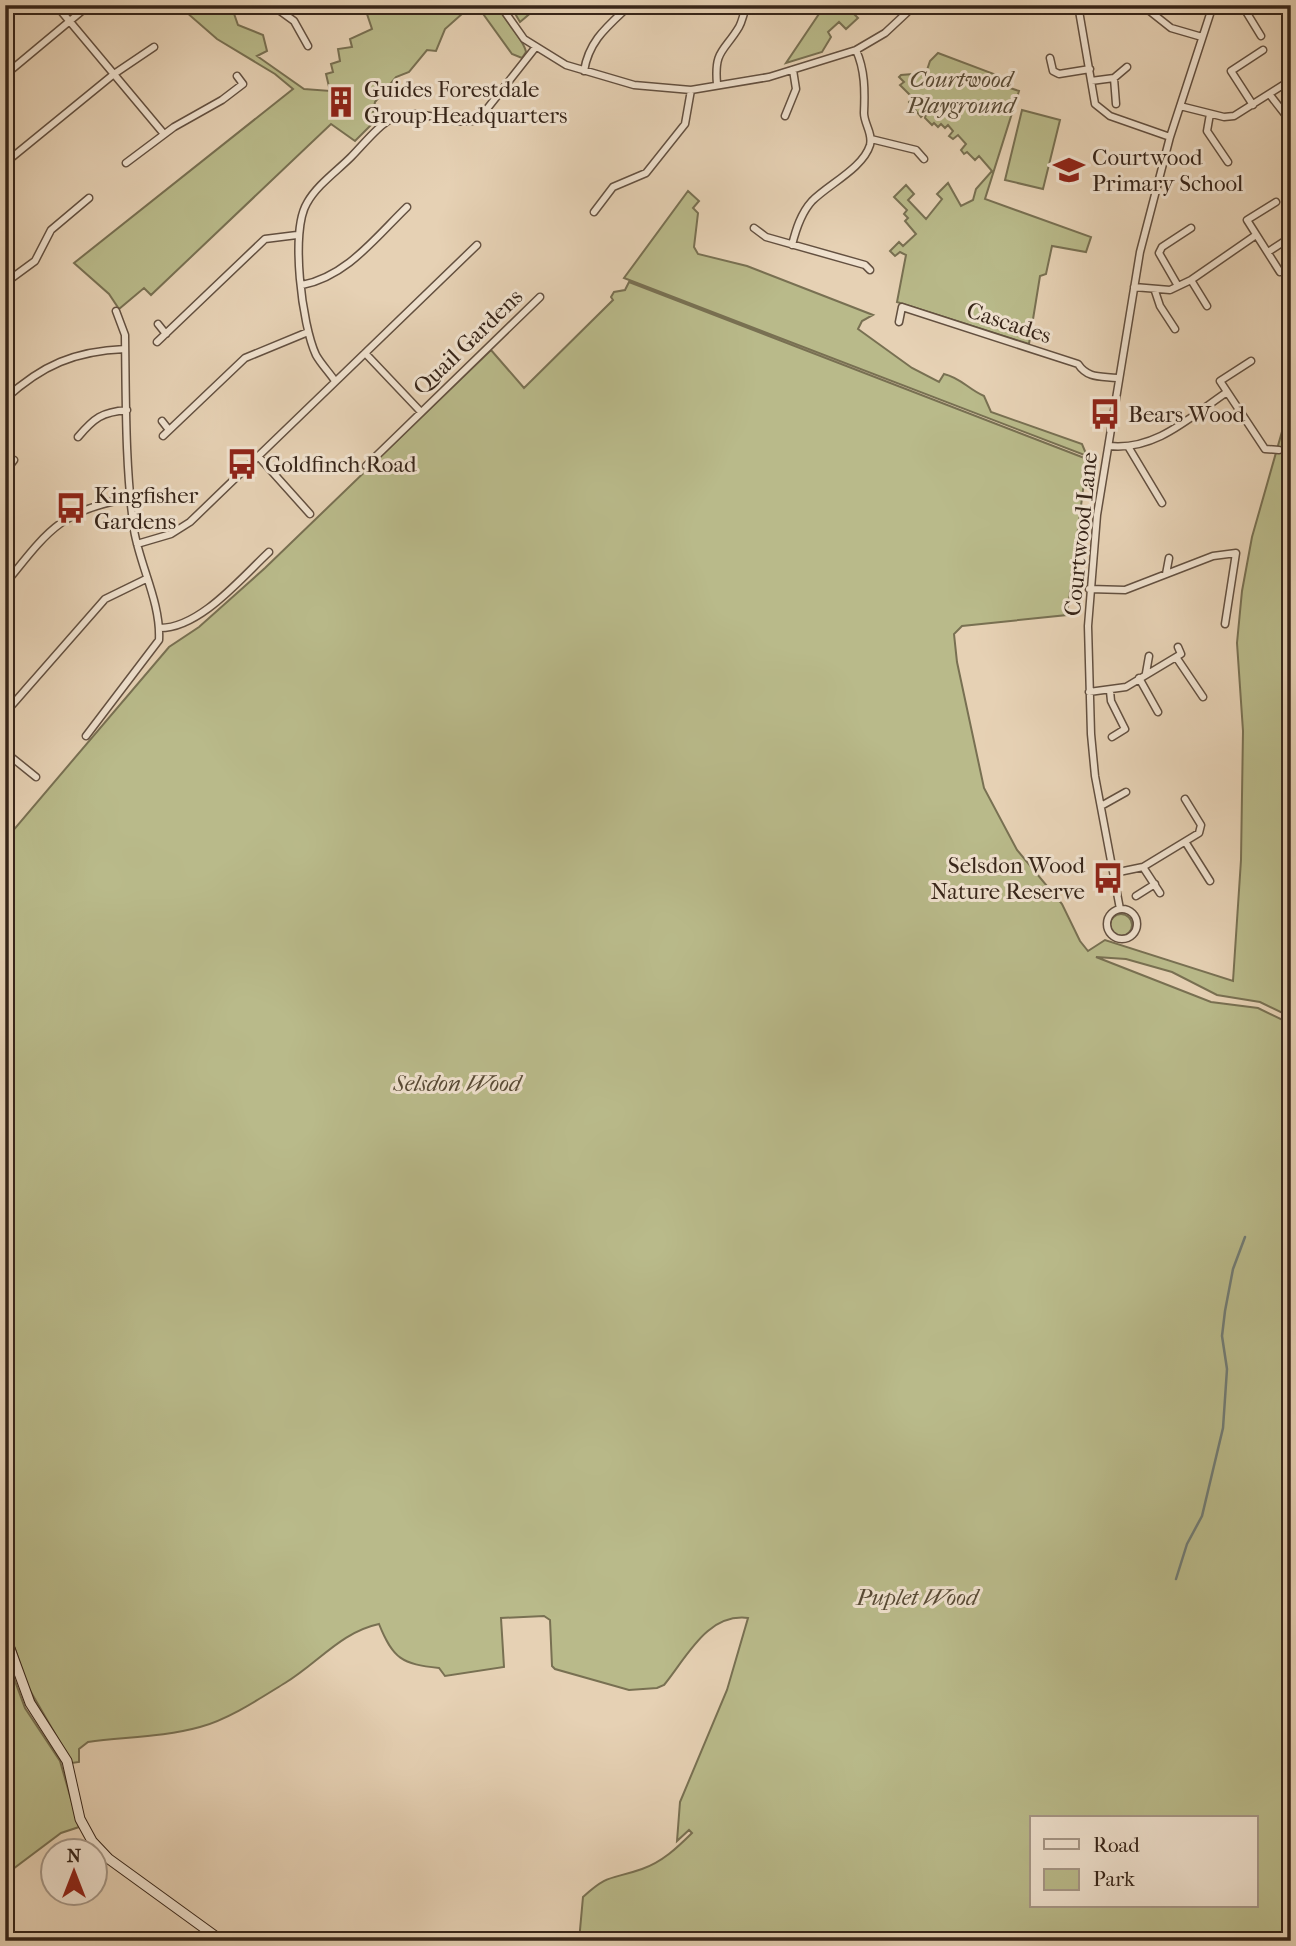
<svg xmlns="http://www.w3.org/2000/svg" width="1296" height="1946" font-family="'IM FELL French Canon',serif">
<rect width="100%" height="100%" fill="#e6d1b4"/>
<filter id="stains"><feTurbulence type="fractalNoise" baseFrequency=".00286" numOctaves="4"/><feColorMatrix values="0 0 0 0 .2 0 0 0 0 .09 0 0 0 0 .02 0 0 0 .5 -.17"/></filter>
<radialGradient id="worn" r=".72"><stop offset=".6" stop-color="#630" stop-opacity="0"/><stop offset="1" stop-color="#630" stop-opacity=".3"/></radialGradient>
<path fill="#b9ba8a" stroke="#787052" stroke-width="2" fill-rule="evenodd" d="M 178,5 L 232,8 L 238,25 L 263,35 L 267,51 L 257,56 L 304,89 L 330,91 L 326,74 L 333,72 L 331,64 L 340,61 L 338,49 L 352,47 L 350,39 L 372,29 L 364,5 L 472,5 L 445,29 L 436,51 L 427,50 L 409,72 L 396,77 L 375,102 L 371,125 L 355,141 L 331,124 L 151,295 L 144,288 L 119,309 L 109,294 L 74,263 L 293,89 L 275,74 L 217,39 Z
M 497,5 C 504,20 524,39 526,52 L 522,58 L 512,54 L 481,11 Z
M 510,5 L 539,5 L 539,6 L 520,22 Z
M 825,5 L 859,5 L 852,12 L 858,18 L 846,29 L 839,22 L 828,32 L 831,37 L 822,52 L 786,63 Z
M 938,53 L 994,74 L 992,82 L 1019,91 L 985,199 L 1091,237 L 1086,252 L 1052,246 L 1046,274 L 1040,276 L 1029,344 L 897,302 L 906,255 L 900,252 L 895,256 L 890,251 L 899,242 L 903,246 L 916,234 L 905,221 L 908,218 L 904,214 L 907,210 L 894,197 L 906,185 L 914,194 L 908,200 L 926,219 L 942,199 L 937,194 L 948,183 L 961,206 L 973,200 L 976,189 L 992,171 L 979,156 L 975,160 L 967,152 L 964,154 L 961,150 L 966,144 L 958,135 L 953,139 L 949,136 L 953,131 L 948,125 L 945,128 L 941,124 L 938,127 L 934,123 L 932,125 L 925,118 L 927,111 L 921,117 L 909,102 L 913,98 L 900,85 L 904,82 L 899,77 L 901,75 L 926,73 L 930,61 Z
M 1022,110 L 1060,120 L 1043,189 L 1005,180 Z
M 688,191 L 699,201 L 693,208 L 698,213 L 694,247 L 698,254 L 747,266 L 873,315 L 862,321 L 858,329 L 912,368 L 939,382 L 944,374 C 961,378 968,389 984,396 L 991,412 L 1082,444 L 1087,456 L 624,278 Z
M 629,282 L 1087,459 L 1067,615 L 962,626 L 954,634 L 957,662 L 984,788 L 1017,850 L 1062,904 L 1080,941 L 1088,951 L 1105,940 L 1233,981 L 1241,860 L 1243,731 L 1237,643 L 1242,591 L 1252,537 L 1291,400 L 1291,1017 L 1260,1002 L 1217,995 L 1172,972 L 1126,959 L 1096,957 L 1211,1002 L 1258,1008 L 1291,1024 L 1291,1941 L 579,1941 L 583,1897 C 609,1873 611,1880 642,1869 C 662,1862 677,1848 692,1833 L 689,1830 L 677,1841 L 680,1802 L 727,1690 L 748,1618 C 707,1613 687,1657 664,1685 L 657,1688 L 629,1690 L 555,1669 L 552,1666 L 550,1620 L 544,1616 L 501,1618 L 504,1667 L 445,1676 L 439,1668 C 402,1664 393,1659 379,1624 C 341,1632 318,1663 285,1683 C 259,1699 229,1719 200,1727 C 164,1737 125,1737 88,1742 L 79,1749 L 79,1762 L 72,1763 L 28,1687 L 5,1620 L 5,840 L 169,647 L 199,627 L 265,568 L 491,350 L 524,388 L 613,300 L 611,297 L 614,292 L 625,290 ZM 1032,1818 L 1256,1818 L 1256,1906 L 1032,1906 Z
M1110 925a11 11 0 1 1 22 0a11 11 0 1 1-22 0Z
M 5,1654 L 25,1708 L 60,1761 L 79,1827 L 61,1833 L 5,1875 Z"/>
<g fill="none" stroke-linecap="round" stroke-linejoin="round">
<path stroke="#717c75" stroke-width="2.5" d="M 1176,1579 L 1187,1544 L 1202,1516 L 1223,1428 L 1227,1369 L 1222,1336 L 1225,1311 L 1233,1269 L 1245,1237"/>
<defs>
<path id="street" d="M 56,5 L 164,134
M 272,5 L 294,21 L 308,46
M 500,5 L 524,39 L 566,65 L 634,85 L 691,90 L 769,77 L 856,50 L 885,33 L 915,5
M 1078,5 L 1095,104 L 1110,116 L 1170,137
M 1142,5 L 1171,28 L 1202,37
M 1242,5 L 1261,36
M 1285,5 L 1290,13
M 1050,58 L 1053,71 L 1059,74 L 1090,69
M 584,71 C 589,40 608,26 630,5
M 5,75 L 89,5
M 1114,78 L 1116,104
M 1091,81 L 1114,78 L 1127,67
M 717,84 C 714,50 724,52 739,27 C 743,20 743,12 748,5
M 1270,95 L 1291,122
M 1253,105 L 1231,71 L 1263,50
M 1180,106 L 1224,117 L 1234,116 L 1291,80
M 1210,114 L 1207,131 L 1228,162
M 785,116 L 796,89 L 793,70
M 871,139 L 916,150 L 924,159
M 5,163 L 114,74 L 154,47
M 126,163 L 174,127 L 222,100 L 243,84 L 237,76
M 1276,202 L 1247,220 L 1280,272
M 594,212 L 613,187 L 646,173 L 685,124 L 691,90
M 754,228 L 766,237 L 865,265 L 870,270
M 792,245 C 796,229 801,213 812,201 C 829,184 863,168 870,145 C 873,133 864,124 864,113 C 865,91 865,70 856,50
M 1268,252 L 1291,237
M 1191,280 L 1207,306
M 5,283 L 35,261 L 51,230 L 89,198
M 302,285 C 347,276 375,238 407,207
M 1178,286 L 1159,253 L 1162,247 L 1191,228
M 1134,287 L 1170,290 L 1191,280 L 1256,235
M 1155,291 L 1160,306 L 1175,329
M 899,322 L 902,307 L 1078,364 C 1088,379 1101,376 1117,378
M 158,324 L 166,334
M 157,342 L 265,239 L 297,235
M 365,353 L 421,412
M 1251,361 L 1220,381 L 1265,449 L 1279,450
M 335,381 C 329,372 321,364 316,355 C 302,325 290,231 307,203 C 317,185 337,171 351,157 C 364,144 379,124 395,117 C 421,106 453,129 479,119 L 535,48
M 5,399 C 42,365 75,351 125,349
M 162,421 L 169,430
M 163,436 L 245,358 L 308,332
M 78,437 C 94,418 102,412 127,410
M 1109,446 C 1156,451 1190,417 1227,392
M 1129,448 L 1162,503
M 258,456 L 310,514
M 366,466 L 540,297
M 5,472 L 14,460
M 137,544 L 171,534 L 190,522 L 477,245
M 1166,574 L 1169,558
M 5,584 C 47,532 60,510 130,498
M 1089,589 L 1125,590 L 1213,556 L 1236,553 L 1225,624
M 160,628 C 200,628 241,578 269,552
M 1176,657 L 1181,654 L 1178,647
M 1146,673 L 1149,656
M 1139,678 L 1158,712
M 1110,691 L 1111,701 L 1125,729 L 1112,737
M 1089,692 L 1126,687 L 1176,657 L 1203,697
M 5,713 L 105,599 L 146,579
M 86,736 L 159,640 C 161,603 140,566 134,530 C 125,466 126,400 125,335 L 116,311
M 5,752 L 36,777
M 1101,806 L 1126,792
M 1186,843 L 1210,881
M 1143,867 L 1160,893
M 1114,873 L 1143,867 L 1199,833 L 1201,825 L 1185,799
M 1136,896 L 1155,884
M1107 924a15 15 0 1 1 30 0a15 15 0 1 1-30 0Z
M 1120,909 L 1095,776 L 1091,734 L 1088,626 L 1097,515 L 1140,252 L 1170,137 L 1213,5"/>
<path id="secondary" d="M 5,1635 L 30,1703 L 67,1761 L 80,1819 L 92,1841 L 109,1859 L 222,1941"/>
</defs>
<use href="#street" stroke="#635040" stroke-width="9"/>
<use href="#secondary" stroke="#372519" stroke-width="11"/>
<use href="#street" stroke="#efe1ce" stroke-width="6"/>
<use href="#secondary" stroke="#efe1ce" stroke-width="9"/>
</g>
<defs>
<symbol id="building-bare" viewBox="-9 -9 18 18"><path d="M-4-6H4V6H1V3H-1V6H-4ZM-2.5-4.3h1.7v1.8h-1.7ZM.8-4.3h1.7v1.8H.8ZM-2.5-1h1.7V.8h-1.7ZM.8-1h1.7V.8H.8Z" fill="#8f2418" stroke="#efe1ce" stroke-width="2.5" paint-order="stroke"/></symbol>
<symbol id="school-bare" viewBox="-9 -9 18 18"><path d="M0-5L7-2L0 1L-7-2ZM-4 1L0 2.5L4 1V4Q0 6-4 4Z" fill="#8f2418" stroke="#efe1ce" stroke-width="2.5" paint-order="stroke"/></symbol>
<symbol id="bus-bare" viewBox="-9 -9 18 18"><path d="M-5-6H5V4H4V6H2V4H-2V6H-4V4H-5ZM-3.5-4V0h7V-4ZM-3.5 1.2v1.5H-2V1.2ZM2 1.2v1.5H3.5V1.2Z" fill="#8f2418" stroke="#efe1ce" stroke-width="2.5" paint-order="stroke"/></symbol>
</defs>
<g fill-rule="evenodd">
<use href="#building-bare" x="319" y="80" width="44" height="44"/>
<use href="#school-bare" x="1047" y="148" width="44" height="44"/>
<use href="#bus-bare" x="1083" y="392" width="44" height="44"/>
<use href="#bus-bare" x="220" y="442" width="44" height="44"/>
<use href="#bus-bare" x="49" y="486" width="44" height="44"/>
<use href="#bus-bare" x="1086" y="856" width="44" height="44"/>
</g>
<g text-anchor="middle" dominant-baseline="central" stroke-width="6" stroke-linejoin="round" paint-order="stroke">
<g font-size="23" font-style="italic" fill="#584a35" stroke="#efe1ce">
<text x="961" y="79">Courtwood<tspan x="961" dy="26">Playground</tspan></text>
<text x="457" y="1083">Selsdon Wood</text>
<text x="917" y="1597">Puplet Wood</text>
</g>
<g font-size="23" fill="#372519" stroke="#efe1ce" text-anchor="start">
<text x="364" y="89">Guides Forestdale<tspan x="364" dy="26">Group Headquarters</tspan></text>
<text x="1092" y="157">Courtwood<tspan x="1092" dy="26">Primary School</tspan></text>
<text x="1128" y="414">Bears Wood</text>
<text x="265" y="464">Goldfinch Road</text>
<text x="94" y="495">Kingfisher<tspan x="94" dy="26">Gardens</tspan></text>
<text x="1085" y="865" text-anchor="end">Selsdon Wood<tspan x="1085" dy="26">Nature Reserve</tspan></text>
</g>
<g font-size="23" fill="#372519" stroke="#efe1ce">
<text transform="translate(1009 323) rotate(18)">Cascades</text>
<text transform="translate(468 342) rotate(-44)">Quail Gardens</text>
<text transform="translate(1081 534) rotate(-84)">Courtwood Lane</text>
</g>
</g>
<rect width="1296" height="1946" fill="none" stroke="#e6d1b4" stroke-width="28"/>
<rect x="7" y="7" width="1282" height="1932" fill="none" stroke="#372519" stroke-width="3.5"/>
<rect x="14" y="14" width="1268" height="1918" fill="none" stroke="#372519" stroke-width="2"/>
<rect x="1030" y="1816" width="228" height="91" fill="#efe1ce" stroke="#a59686" stroke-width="2"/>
<rect x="1044" y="1839" width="35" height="10" fill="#efe1ce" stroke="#a59686" stroke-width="2"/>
<text x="1093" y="1852" font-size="21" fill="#372519">Road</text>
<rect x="1044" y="1869" width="35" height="21" fill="#b9ba8a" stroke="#a59686" stroke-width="2"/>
<text x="1093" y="1886" font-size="21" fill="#372519">Park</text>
<g transform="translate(74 1872)"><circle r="33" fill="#efe1ce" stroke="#a59686" stroke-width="2"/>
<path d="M0-5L12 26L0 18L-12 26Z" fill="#8f2418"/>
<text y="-10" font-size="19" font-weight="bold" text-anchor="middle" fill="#372519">N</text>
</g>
<rect width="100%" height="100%" filter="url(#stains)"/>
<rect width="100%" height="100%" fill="url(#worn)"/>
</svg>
